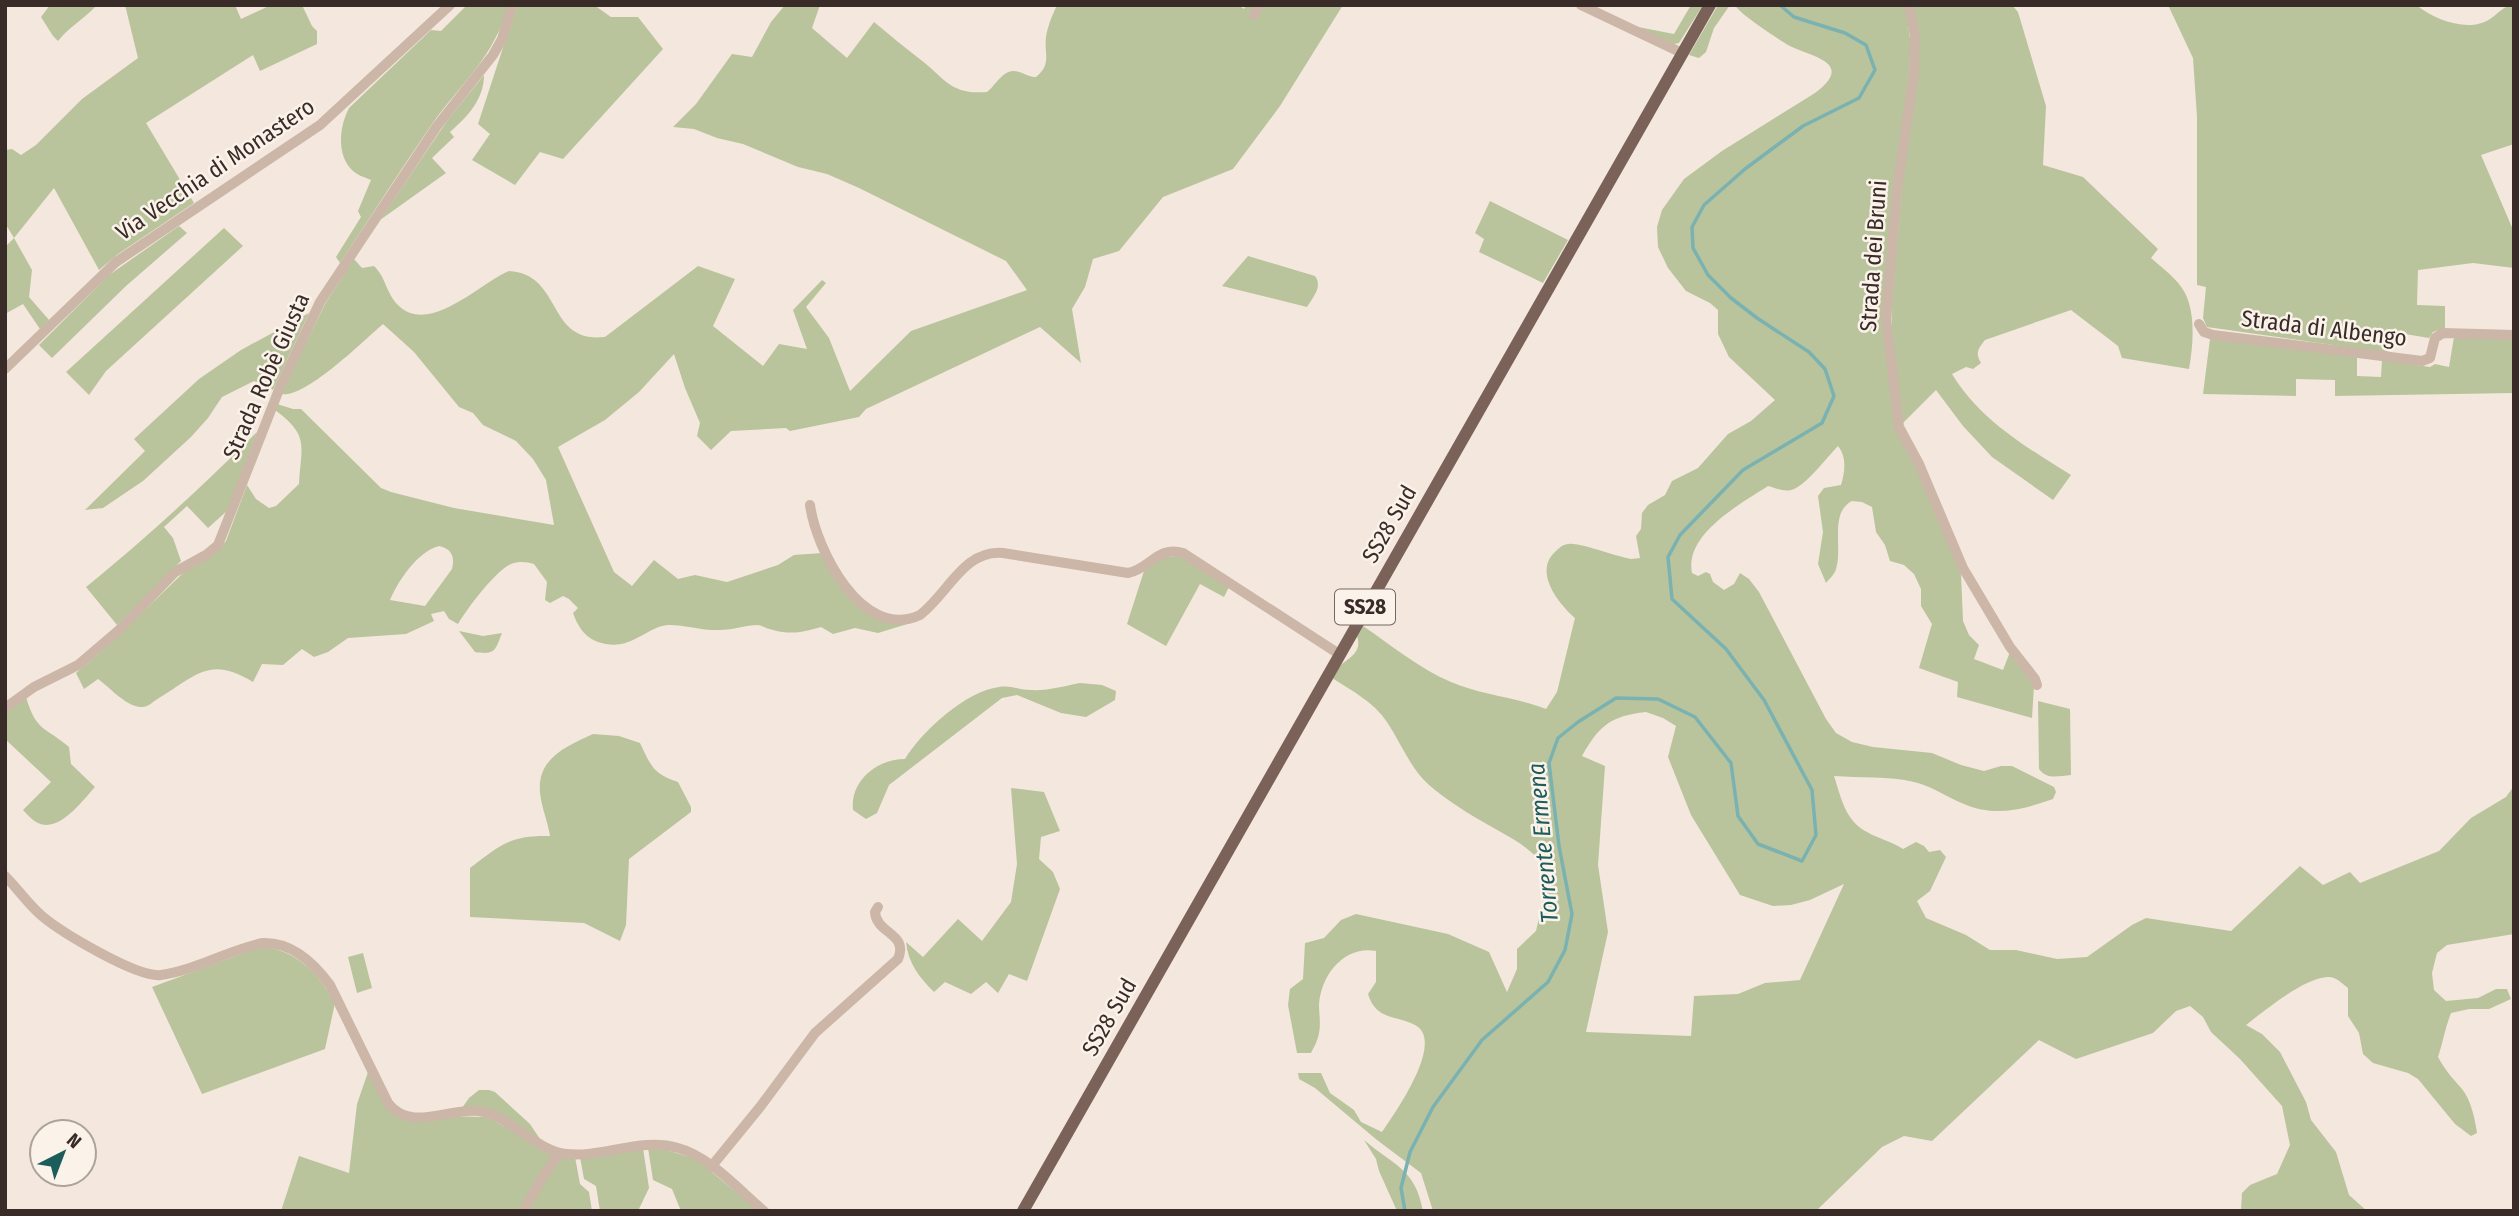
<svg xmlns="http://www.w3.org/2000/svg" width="2519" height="1216" font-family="'Fira Sans Condensed',sans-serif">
<rect width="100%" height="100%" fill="#f4e7dd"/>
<path fill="#b9c49c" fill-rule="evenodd" d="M 50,5 L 97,5 C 85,18 69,27 58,41 L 53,36 L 41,17 Z
M 125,5 L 235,5 L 241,19 L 271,5 L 302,5 L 312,26 L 317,31 L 317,44 L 260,71 L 253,55 L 146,123 L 194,203 L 118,254 L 99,270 L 54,188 L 14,238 L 32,270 L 29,297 L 49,320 L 40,329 L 23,304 L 5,314 L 5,247 L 14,238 L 5,223 L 5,150 L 12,149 L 21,155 L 36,145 L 82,99 L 138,58 Z
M 467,5 L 508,5 C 495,57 459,85 430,127 C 399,172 370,218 340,263 L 336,257 L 361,217 L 358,211 L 371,180 C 364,177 356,175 351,169 C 336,153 340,125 349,108 L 431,30 L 441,31 Z
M 517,5 L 594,5 L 611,17 L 638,17 L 663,49 L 563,159 L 540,152 L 515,185 L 472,160 L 490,134 L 478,124 Z
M 785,5 L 820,5 L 812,28 L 847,58 L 874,22 C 890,35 905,48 921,60 C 946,79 950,95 987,92 C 995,86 1003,70 1014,71 C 1021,71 1028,77 1036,77 C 1052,64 1044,54 1046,37 C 1048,25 1052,16 1057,5 L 1238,5 L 1244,9 L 1246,5 L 1254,5 L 1257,17 L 1264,5 L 1343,5 L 1280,106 L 1233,169 L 1163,197 L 1119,251 L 1093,259 L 1085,287 L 1072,309 L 1081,363 L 1040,327 L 866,409 L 859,417 L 790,431 L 786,428 L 731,431 L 711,450 L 697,436 L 700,423 L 685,388 L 674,354 L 639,392 L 605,420 L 558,447 L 614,572 L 632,586 L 654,560 L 678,579 L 695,575 L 727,582 L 778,565 L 794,555 L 822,553 L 851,598 L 902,622 L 914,622 L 878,633 L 855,628 L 833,634 L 821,627 C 803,632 791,635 773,630 C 768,629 763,626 758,625 C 746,625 733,630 720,630 C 703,631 682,624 667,625 C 646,628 631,649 606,644 C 588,641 579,630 573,613 L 578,608 L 569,599 L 563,596 L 550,603 L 545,600 L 547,582 L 534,564 C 527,562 519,561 511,564 C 495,571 467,609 458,624 L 449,619 L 444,611 L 431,614 L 434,621 L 406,634 L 348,638 L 328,652 L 314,657 L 302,649 L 283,665 L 262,664 L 253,682 C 209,655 196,676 159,698 C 152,702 148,708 140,707 C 126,706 109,687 98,679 L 84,689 L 76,673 L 112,642 L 184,572 L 222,546 L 226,541 L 247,485 L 256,499 L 269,508 L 276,506 L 299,484 C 301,445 310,436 275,410 L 277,404 L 293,409 L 301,409 L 381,488 L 391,492 L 454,508 L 554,525 L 546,480 L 533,459 L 516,441 L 483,425 L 473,413 L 459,407 L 414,352 L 383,324 C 363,341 305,399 281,394 L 325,304 L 354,259 L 362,268 L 374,266 C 386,277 386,294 399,306 C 430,335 480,283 509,271 C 563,274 546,344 605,337 L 698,266 L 735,279 L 713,326 L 763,366 L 779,344 L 807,349 L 793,310 L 822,280 L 826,283 L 806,307 L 829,338 L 850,391 L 911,331 L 1027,290 L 1006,261 L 859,188 L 827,174 L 798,167 L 743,144 L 717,138 L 694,129 L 673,127 L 696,104 L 732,54 L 752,57 L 771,22 ZM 439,546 C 452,549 455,557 452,569 L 425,606 L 390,600 C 398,581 418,551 439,546 Z
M 1691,5 L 1703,5 L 1679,43 L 1674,44 L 1633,26 L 1674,34 Z
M 1718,5 L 1730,5 L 1714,28 L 1706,52 L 1699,58 L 1689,55 Z
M 1735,5 L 1905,5 L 1912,51 L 1889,241 L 1895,425 L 1912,457 L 1961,574 L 1963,621 L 1969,635 L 1979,645 L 1974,659 L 2003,670 L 2010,652 L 2034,686 L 2032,718 L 1957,697 L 1958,682 L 1919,668 L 1932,624 L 1921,606 L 1921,589 L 1914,574 L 1904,565 L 1890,561 L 1885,545 L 1876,532 L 1872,507 L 1862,502 L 1852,501 C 1829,513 1843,547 1836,569 C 1835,574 1829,579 1826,583 L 1818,564 L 1823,532 L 1818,496 L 1824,488 L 1841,485 C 1845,472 1847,457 1838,446 C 1827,457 1805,487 1791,490 C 1784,492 1775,488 1768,486 C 1742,503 1684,534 1692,573 L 1698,576 L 1706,572 L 1710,574 L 1713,582 L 1724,590 L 1734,584 L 1740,573 L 1749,579 L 1759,592 L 1826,719 L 1836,733 L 1852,742 L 1873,747 L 1932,753 L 1961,765 L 1984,771 L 2001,766 L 2012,766 L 2054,787 L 2056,792 L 2053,799 C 2022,810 1994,817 1964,804 C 1946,797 1934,787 1914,782 C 1889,776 1860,778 1834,776 C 1841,797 1845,821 1867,832 C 1879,839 1891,841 1903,849 L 1916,842 L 1924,846 L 1929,852 L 1940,850 L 1946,857 L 1930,891 L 1917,901 L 1926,918 L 1966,935 L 1990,950 L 2016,950 L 2057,959 L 2087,957 L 2132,925 L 2146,918 L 2231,931 L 2300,866 L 2323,885 L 2350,872 L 2360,883 L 2439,851 L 2471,818 L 2506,797 L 2514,786 L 2514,934 L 2447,945 L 2437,953 L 2432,973 L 2434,990 L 2446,1001 L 2478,998 L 2496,989 L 2507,989 L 2511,999 L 2489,1009 L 2469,1009 L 2451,1013 C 2445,1028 2443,1042 2438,1057 C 2445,1070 2453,1079 2462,1089 C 2471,1100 2475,1119 2477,1133 L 2471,1136 L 2455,1124 L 2418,1079 L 2408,1073 L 2373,1063 L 2363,1054 L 2359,1033 L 2348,1016 L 2348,988 C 2344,985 2339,980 2334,978 C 2313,970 2263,1012 2246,1025 L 2262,1034 L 2280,1052 L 2306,1102 L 2311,1120 L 2336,1152 L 2349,1195 L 2367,1211 L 2241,1211 L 2242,1193 L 2250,1185 L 2277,1174 L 2290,1145 L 2282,1106 L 2240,1059 L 2211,1032 L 2203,1017 L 2190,1006 L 2176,1011 L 2153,1033 L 2076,1059 L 2039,1040 L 1932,1141 L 1904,1136 L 1882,1147 L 1816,1211 L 1433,1211 L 1421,1173 L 1377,1140 L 1315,1088 L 1299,1079 L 1298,1073 L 1321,1073 L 1330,1093 L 1354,1110 L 1361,1122 L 1382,1132 C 1395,1113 1446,1041 1415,1025 C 1395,1015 1376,1020 1368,994 L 1376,982 L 1376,951 C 1345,945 1321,974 1319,1005 C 1319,1014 1321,1024 1319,1033 C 1318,1040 1314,1047 1311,1053 L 1297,1053 L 1288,1005 L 1290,989 L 1303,979 L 1305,943 L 1324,938 L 1341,920 L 1356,914 L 1448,934 L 1489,952 L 1507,992 L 1517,969 L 1517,949 L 1536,931 L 1549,874 C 1534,846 1504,835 1478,819 C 1461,809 1443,797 1429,785 C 1410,768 1401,743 1387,722 C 1374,702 1352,691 1332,678 C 1334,675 1336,671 1338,668 C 1347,658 1363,654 1357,636 L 1363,626 C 1391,645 1420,669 1451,682 C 1481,695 1515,697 1546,709 L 1557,692 L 1575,618 C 1559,604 1534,573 1554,553 C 1560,547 1564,543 1573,544 C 1587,545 1615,556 1631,559 L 1640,558 L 1636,536 L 1641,529 L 1642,513 L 1648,505 L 1665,495 L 1672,481 L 1698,468 L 1728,434 L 1751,421 L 1775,400 L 1729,357 L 1718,334 L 1718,310 L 1710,303 L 1686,291 L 1668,268 L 1658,247 L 1657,227 L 1662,210 L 1684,179 L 1722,151 L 1815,93 C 1855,63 1813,57 1792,47 C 1782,42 1738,13 1735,5 ZM 1646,712 L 1663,718 L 1676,726 L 1668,757 L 1691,815 L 1740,895 L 1773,906 L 1791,905 L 1810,900 L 1844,884 L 1800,980 L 1765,983 L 1738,994 L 1694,996 L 1691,1036 L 1586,1032 L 1608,932 L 1598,865 L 1605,766 L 1582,756 C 1599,726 1610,716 1646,712 Z
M 1913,5 L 2012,5 L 2018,12 L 2046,106 L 2043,165 L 2083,177 L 2158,249 L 2151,258 C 2162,268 2178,279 2185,293 C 2196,315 2193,346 2189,369 L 2122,358 L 2118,346 L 2071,310 L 1985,340 C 1978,349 1975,353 1981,363 L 1973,369 L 1966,367 L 1952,374 C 1980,420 2026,447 2071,475 L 2053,500 L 1992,457 L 1963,426 L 1936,390 L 1902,424 L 1890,322 L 1903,174 Z
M 2168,5 L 2416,5 C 2435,20 2469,33 2490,19 C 2498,14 2504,5 2514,5 L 2514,144 L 2481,155 L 2514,232 L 2514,268 L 2473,263 L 2418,270 L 2417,305 L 2445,306 L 2445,328 L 2433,332 L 2429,338 L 2393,332 L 2389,353 L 2207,327 L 2203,318 L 2206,287 L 2197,285 L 2197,117 L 2193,58 Z
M 484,75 C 484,100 467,117 450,132 L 454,137 L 432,158 L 446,173 L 380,220 L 447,121 Z
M 1490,201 L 1568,240 L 1543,283 L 1479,252 L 1484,239 L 1475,233 Z
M 179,226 L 187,233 L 126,286 L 52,358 L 39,345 L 109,275 Z
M 224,228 L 243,246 L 106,371 L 89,395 L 66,372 Z
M 1248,256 L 1315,276 C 1323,287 1313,297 1307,307 L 1222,286 Z
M 309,313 L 273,390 L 254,381 L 222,397 L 208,418 L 191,437 L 143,481 L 103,508 L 85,510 L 145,451 L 134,439 L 199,379 L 241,350 Z
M 2454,337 L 2514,339 L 2514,393 L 2335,396 L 2335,380 L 2296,379 L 2296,396 L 2203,394 L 2210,339 L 2357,357 L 2357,376 L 2381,377 L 2382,360 L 2430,367 L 2435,364 L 2449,367 Z
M 257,432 L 228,510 L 208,528 L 187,506 L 164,527 L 173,538 L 181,561 L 117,625 L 86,587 C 148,537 200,488 257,432 Z
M 1180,556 L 1229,587 L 1224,597 L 1200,584 L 1166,646 L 1127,624 L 1144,571 L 1161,557 Z
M 459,631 L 483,636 L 502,633 C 495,651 495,655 475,652 Z
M 1080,683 L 1102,685 L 1116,691 L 1115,700 L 1086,717 L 1061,713 L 1017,695 L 1002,698 L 889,785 L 877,813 L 866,819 L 853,810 C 850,780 878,759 905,759 C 922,731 966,691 999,687 C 1010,685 1020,690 1031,690 C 1047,691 1065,686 1080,683 Z
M 26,697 C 36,731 44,726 69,747 L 71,764 L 95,787 C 82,801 58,835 36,822 C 31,819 27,814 23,810 L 51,782 L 5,739 L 5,713 Z
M 2038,701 L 2070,709 L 2071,775 C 2058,776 2047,780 2039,769 Z
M 593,734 L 619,736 L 640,743 C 651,766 653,774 678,782 L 691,807 L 691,812 L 629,859 L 626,925 L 620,941 L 584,923 L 470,917 L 470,868 C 500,845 510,835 550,836 C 548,822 541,806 540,792 C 537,758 567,746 593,734 Z
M 1011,788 L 1044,792 L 1060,831 L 1041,837 L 1039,859 L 1053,872 L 1060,889 L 1027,981 L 1009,974 L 998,993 L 986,982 L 971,994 L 945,982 L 934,992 C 919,977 908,963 906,942 L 923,957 L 958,919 L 982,941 L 1011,902 L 1017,864 Z
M 267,947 C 299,953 320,975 335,1003 L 325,1049 L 202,1094 L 152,987 L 255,949 Z
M 363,953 L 372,988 L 357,993 L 348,957 Z
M 368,1072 L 394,1115 L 487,1117 L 555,1155 L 520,1211 L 281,1211 L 299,1156 L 349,1173 L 357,1104 Z
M 479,1090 L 489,1090 L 495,1092 L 530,1124 L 540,1139 L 462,1108 L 469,1098 Z
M 1364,1140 C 1394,1166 1415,1168 1423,1211 L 1397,1211 L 1379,1171 L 1376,1159 Z
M 657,1147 L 696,1159 L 759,1211 L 681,1211 L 672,1189 L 653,1180 L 648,1148 Z
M 643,1148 L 649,1188 L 638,1211 L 600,1211 L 596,1186 L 584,1179 L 580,1157 Z
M 561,1157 L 575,1157 L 580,1184 L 589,1192 L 592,1211 L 526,1211 Z"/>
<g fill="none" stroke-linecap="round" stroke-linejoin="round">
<path stroke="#7ab2b1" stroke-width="3.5" d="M 1405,1211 L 1401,1188 L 1410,1152 L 1433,1107 L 1482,1040 L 1548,982 L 1565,950 L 1572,914 L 1559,846 L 1549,763 L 1558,738 L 1578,722 L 1616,698 L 1658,699 L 1695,717 L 1731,763 L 1738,816 L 1758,844 L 1802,861 L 1816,835 L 1812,790 L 1764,700 L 1726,649 L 1672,599 L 1668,557 L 1680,535 L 1743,470 L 1822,423 L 1834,396 L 1825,369 L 1809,352 L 1757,318 L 1731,298 L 1708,275 L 1693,248 L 1692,227 L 1704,205 L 1745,169 L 1803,126 L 1859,98 L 1875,70 L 1866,45 L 1845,33 L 1794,17 L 1780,5"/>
<path stroke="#ccb6a8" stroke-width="10" d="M 1581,5 L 1682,53
M 1909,5 L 1915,36 L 1914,73 L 1897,189 L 1886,318 L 1899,427 L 1919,464 L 1963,568 L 2010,647 L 2035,679 L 2037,685
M 1254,15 L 1259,5
M 2199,324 L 2204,332 L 2213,335 L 2422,361 L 2430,358 L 2435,338 L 2443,333 L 2514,335
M 5,369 L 116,262 L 320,125 L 450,5
M 810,505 C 816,549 862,642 920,615 C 948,594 964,549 1003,553 L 1128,573 C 1150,569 1158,545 1183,553 L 1339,654
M 5,708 L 34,687 L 78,665 L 119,630 L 175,572 L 206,555 L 218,545 L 280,387 L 320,302 L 437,126 L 493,55 L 502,39 L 512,5
M 5,876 C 18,889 28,904 42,916 C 61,932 137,978 161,975 C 196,970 229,950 263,943 C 291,942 314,963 330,985 L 388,1103 C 411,1133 449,1107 479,1111 C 509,1115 536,1151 566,1154 C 603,1158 641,1137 678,1148 C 709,1156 739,1190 764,1211
M 711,1167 L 760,1107 L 815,1033 L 898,959 C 909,933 876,934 875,912 L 878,907
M 523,1211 L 546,1172 L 560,1153"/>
<path stroke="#7b6259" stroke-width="12" d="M 1023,1211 L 1710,5"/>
</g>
<g text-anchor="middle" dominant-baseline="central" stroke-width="5" stroke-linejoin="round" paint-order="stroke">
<rect fill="#fbf2ea" stroke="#736762" stroke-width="2" x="1335" y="589.5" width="60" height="35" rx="5"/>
<g font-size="21" font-weight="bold" fill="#392c28">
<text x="1365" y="607">SS28</text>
</g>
<g font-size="23" fill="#392c28" stroke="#fbf2ea">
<text transform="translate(215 169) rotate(-34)">Via Vecchia di Monastero</text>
<text transform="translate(1873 256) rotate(-86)">Strada dei Bruni</text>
<text transform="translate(2324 328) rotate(7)">Strada di Albengo</text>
<text transform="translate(266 376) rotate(-66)">Strada Robè Giusta</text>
<text transform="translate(1389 524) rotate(-60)">SS28 Sud</text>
<text transform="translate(1109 1017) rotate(-60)">SS28 Sud</text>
</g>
<g font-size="24" font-style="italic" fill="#1c5d5c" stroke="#fbf2ea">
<text transform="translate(1543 843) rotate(-95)">Torrente Ermena</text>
</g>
</g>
<rect width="2519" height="1216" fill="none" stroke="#392c28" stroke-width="14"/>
<g transform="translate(63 1153) rotate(42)"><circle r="33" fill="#fbf2ea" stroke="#ada39c" stroke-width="2"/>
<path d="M0-5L12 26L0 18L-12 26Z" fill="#1c5d5c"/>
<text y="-10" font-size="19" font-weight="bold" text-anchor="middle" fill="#392c28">N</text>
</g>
</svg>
